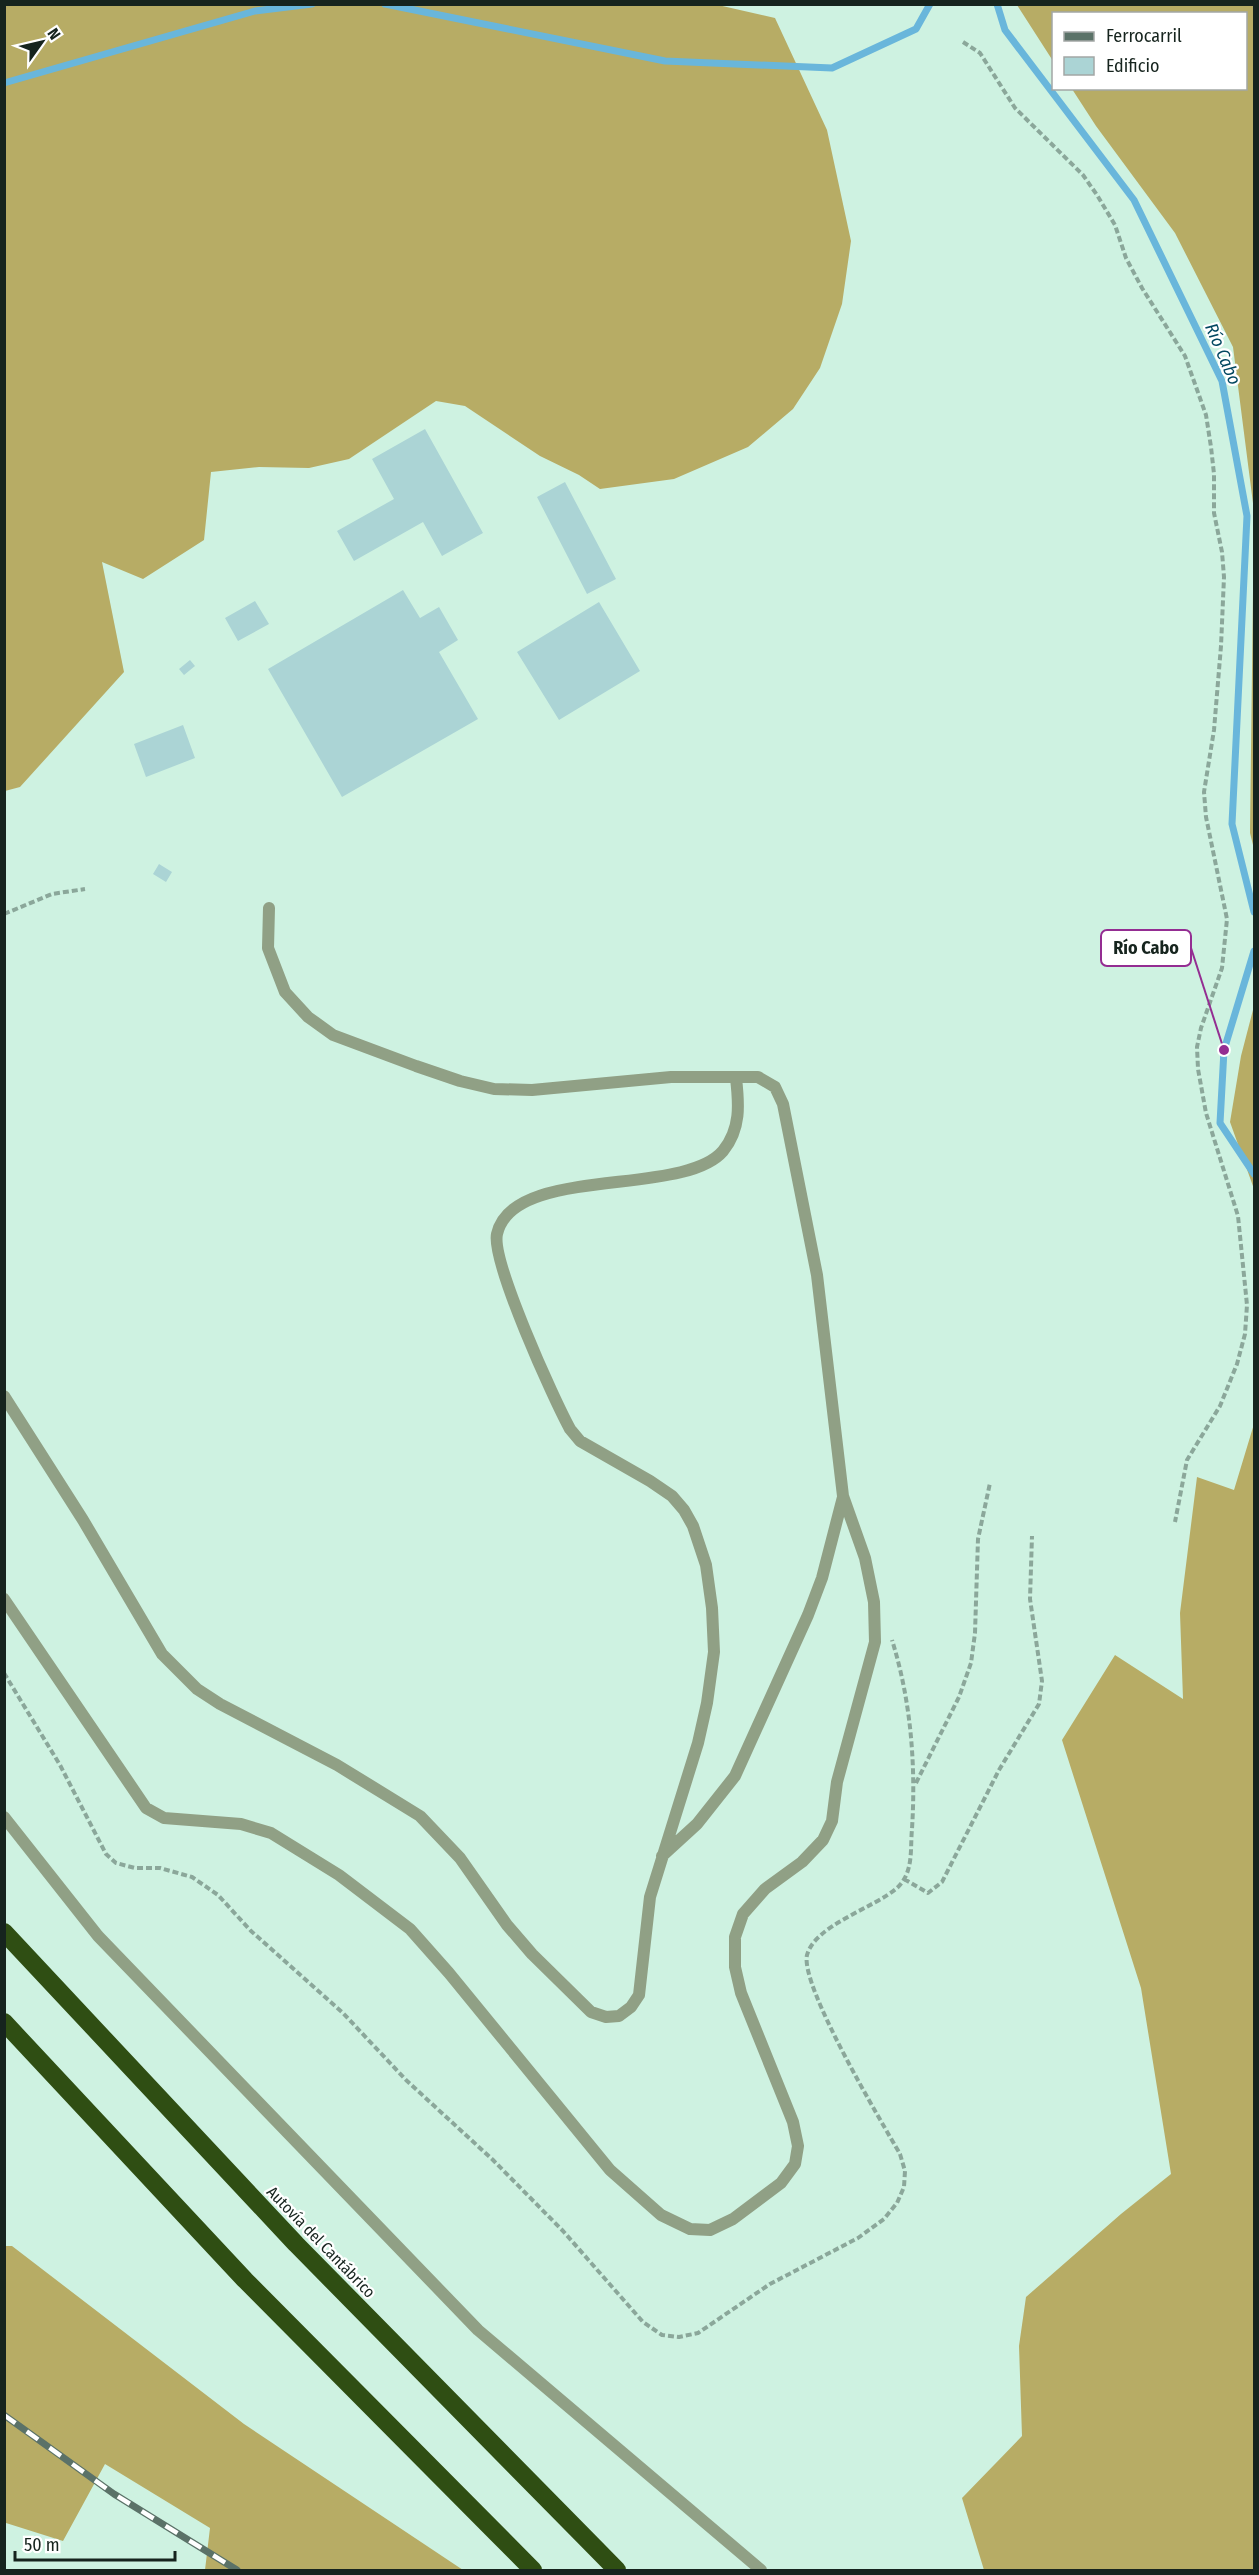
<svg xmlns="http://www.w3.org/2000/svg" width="1259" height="2575" font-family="'Fira Sans Condensed',sans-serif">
<rect width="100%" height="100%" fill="#cef2e1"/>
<path fill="#b7ac65" d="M 718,5 L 775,18 L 827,130 L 851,241 L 842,304 L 820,368 L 793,409 L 748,447 L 674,479 L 600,489 L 579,475 L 540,456 L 465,406 L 436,401 L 349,459 L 309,468 L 259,467 L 211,472 L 204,540 L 143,579 L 102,562 L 124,672 L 20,787 L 5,791 L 5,5 Z
M 1017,5 L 1254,5 L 1254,849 L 1250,833 L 1254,511 L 1233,347 L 1175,233 L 1096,126 L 1072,89 L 1246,88 L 1246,14 L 1054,14 L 1053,61 Z
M 1254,1006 L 1254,1189 L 1230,1122 L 1241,1056 Z
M 1254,1424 L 1254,2570 L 984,2570 L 962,2498 L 1022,2436 L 1019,2346 L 1026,2297 L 1121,2214 L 1171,2174 L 1141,1988 L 1062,1740 L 1115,1655 L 1183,1699 L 1180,1613 L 1197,1477 L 1234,1490 Z
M 5,2246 L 12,2246 L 244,2424 L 463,2570 L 205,2570 L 210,2528 L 105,2464 L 63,2541 L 6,2523 L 5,2552 Z"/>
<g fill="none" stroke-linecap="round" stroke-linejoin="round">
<path stroke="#69b6db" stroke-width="7" d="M 385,4 L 665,61 L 832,68 L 916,29 L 930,4
M 997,4 L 1005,30 L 1134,200 L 1222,381 L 1247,516 L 1232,824 L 1254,912
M 4,83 L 255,11 L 312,4
M 1254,951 L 1224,1050 L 1220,1123 L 1254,1174"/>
</g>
<path fill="#abd4d5" d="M 425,429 L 483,533 L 442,556 L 423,522 L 354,561 L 337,531 L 394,499 L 372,459 Z
M 565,482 L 616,579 L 587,594 L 537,497 Z
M 403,590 L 420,618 L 439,607 L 458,640 L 439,652 L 478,719 L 342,797 L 268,669 Z
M 255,601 L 269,624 L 238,641 L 225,618 Z
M 599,602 L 640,671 L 559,720 L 517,652 Z
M 190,660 L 195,666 L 184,675 L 179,669 Z
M 183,725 L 195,758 L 146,777 L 134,744 Z
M 159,864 L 172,872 L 166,882 L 153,874 Z"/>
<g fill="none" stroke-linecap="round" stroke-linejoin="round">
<path stroke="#8ba79a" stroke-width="4" stroke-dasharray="6 3" stroke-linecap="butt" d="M 963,42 L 980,53 L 1015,108 L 1083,175 L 1097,195 L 1115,225 L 1126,258 L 1142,288 L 1185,356 L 1206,415 L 1211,447 L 1214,474 L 1214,513 L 1222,552 L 1224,577 L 1221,646 L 1214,730 L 1204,792 L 1206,817 L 1227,919 L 1222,968 L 1201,1028 L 1197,1047 L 1198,1069 L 1206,1113 L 1238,1216 L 1247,1305 L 1245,1334 L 1237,1364 L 1220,1406 L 1187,1460 L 1175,1522
M 4,914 L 52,894 L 85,889
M 4,1673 L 60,1765 L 106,1854 L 116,1863 L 135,1868 L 160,1868 L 192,1877 L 218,1895 L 251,1931 L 343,2013 L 406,2080 L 493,2160 L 563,2231 L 643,2322 L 662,2335 L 679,2337 L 698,2333 L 770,2284 L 858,2238 L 884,2219 L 897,2203 L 904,2187 L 905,2171 L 900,2154 C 881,2121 800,1986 807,1955 C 815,1925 874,1908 897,1888 C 914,1872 910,1850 912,1829 C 916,1765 911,1701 892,1640
M 916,1783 L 959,1697 L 971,1663 L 975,1633 L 978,1539 L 990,1483
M 904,1879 L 928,1893 L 942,1882 L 999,1770 L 1039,1704 L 1042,1681 L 1030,1599 L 1032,1536"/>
<path stroke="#90a085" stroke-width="12" d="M 4,1396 L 83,1520 L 162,1654 L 197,1689 L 220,1704 L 337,1765 L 420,1816 L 460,1858 L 507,1925 L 532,1954 L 591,2012 L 606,2017 L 619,2016 L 631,2007 L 639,1995 L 650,1897 L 698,1743 L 707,1703 L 714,1652 L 712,1608 L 706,1565 L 693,1526 L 684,1510 L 672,1496 L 650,1481 L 580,1441 L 570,1429 C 554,1400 491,1261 497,1234 C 513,1164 683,1198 723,1151 C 741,1129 739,1104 736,1078
M 4,1599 L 146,1808 L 164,1818 L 241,1824 L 271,1833 L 339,1875 L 410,1929 L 449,1973 L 610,2170 L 661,2215 L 690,2229 L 710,2230 L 733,2219 L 781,2183 L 795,2164 L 798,2146 L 793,2122 L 741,1993 L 735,1967 L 735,1937 L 743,1914 L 765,1889 L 802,1862 L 823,1840 L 832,1821 L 837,1782 L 875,1642 L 874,1602 L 865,1558 L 843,1496 L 817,1275 L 783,1104 L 775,1087 L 758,1077 L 671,1077 L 532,1090 L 494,1089 L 460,1081 L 416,1066 L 333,1035 L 308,1017 L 285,992 L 268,948 L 269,908
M 4,1817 L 98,1936 L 478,2330 L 761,2570
M 662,1856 L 697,1824 L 735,1776 L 808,1615 L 822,1578 L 843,1497"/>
<path stroke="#2f4e13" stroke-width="18" d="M 4,1932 L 296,2244 L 617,2570
M 4,2022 L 245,2280 L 533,2570"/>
<defs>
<path id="rail" d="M 4,2415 L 114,2494 L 237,2570"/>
</defs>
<use href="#rail" stroke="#5b7268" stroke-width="7"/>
<use href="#rail" stroke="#fff" stroke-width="4.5" stroke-dasharray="14" stroke-linecap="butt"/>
</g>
<g text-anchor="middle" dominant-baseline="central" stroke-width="4.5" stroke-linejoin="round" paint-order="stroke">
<g font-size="16" fill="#16241e" stroke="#fff">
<text transform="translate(321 2242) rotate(46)">Autovía del Cantábrico</text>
</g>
<g font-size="18" font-style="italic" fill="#024760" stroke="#fff">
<text transform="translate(1223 354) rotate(67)">Río Cabo</text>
</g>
</g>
<path fill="none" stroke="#942d92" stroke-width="2" d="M1224 1050L1191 948"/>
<circle fill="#942d92" stroke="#fff" stroke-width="2" cx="1224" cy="1050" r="6"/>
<rect fill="#fff" stroke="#942d92" stroke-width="2" x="1101" y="930" width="90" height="36" rx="6"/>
<g font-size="18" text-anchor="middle" font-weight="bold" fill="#16241e">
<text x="1146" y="954">Río Cabo</text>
</g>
<rect width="1259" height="2575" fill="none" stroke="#16241e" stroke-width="12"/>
<rect x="1052" y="12" width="195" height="78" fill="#ffffff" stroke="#a2a7a5" stroke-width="1.5"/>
<rect x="1064" y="32" width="30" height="9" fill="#5b7268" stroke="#a2a7a5" stroke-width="1.5"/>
<text x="1106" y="42" font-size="18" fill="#16241e">Ferrocarril</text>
<rect x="1064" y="57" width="30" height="18" fill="#abd4d5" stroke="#a2a7a5" stroke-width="1.5"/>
<text x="1106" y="72" font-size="18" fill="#16241e">Edificio</text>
<g transform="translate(42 42) rotate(56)" stroke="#ffffff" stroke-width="4.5" paint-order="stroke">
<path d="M0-4.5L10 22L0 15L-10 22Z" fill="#16241e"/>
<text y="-9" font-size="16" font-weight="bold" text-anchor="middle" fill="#16241e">N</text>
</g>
<path d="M15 2551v9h160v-9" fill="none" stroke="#16241e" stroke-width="3"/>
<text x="24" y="2551" font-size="18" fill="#16241e" stroke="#ffffff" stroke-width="4.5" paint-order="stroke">50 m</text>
</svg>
